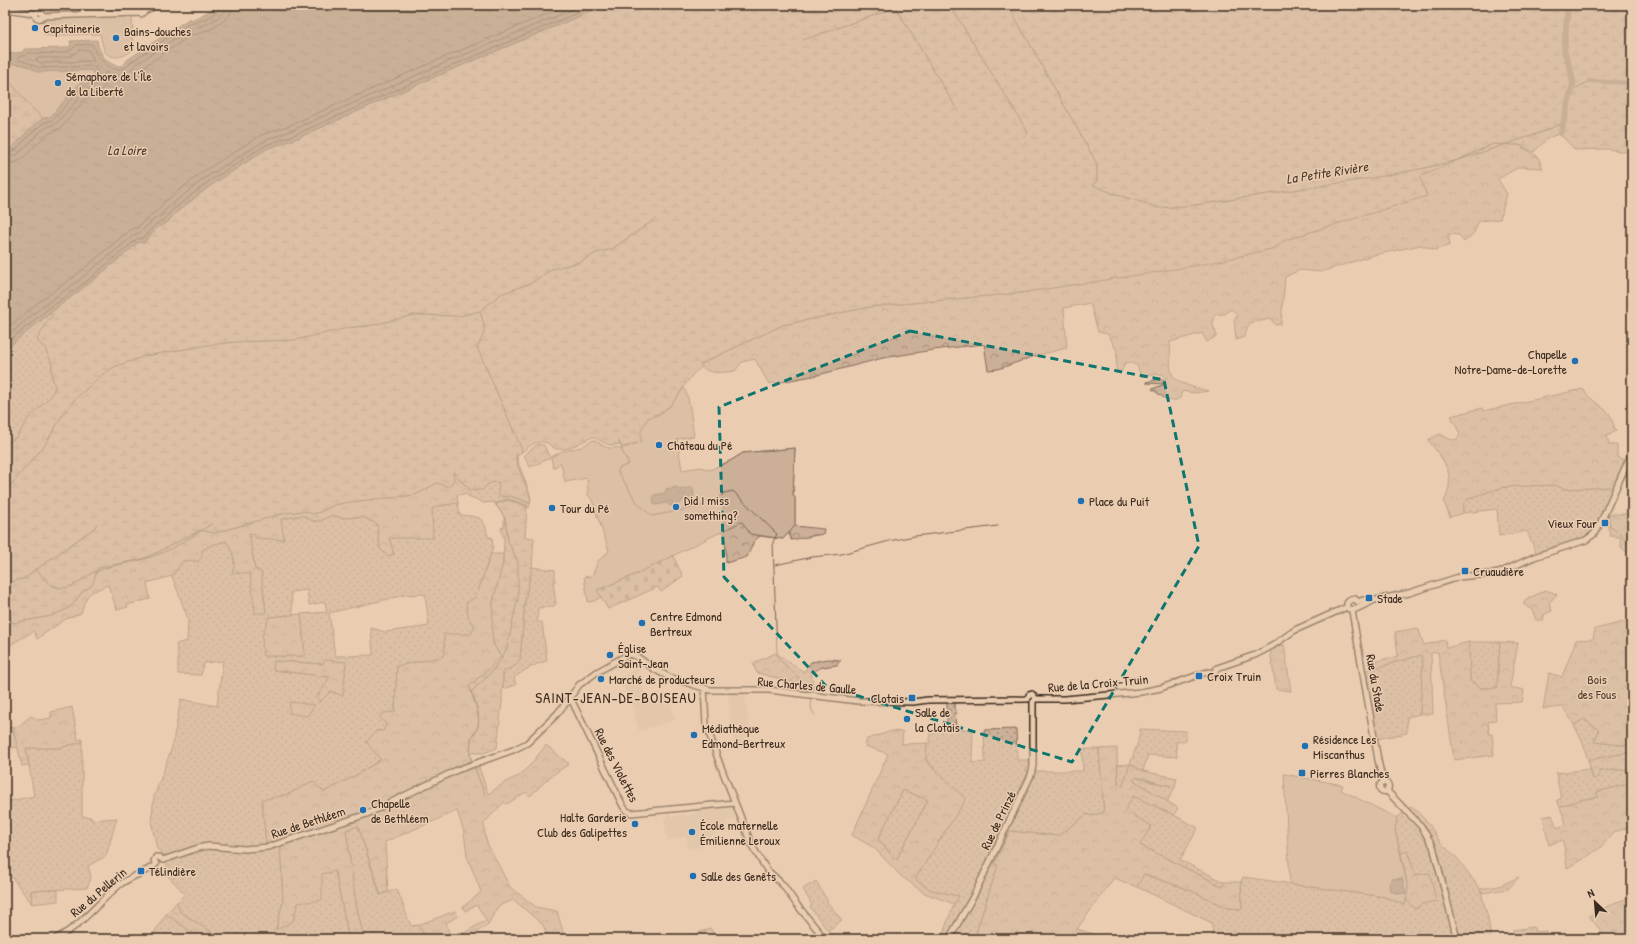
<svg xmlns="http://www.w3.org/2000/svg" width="1637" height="944" font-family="'Patrick Hand',sans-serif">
<defs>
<pattern id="grass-dots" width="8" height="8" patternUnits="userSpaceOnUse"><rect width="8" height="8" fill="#cbaf97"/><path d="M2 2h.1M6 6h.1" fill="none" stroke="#a68f7b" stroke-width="1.8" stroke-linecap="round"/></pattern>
<pattern id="forest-crowns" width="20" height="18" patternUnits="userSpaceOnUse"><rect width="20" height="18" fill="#cbaf97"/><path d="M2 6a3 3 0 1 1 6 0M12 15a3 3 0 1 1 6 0" fill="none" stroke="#a68f7b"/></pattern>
<pattern id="wetland-marsh" width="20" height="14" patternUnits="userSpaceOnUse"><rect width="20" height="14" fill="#cbaf97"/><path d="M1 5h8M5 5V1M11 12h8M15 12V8" fill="none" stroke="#a68f7b"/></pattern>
<pattern id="cemetery-stones" width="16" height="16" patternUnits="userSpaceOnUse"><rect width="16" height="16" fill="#cbaf97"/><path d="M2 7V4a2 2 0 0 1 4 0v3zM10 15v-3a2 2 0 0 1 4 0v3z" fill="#a68f7b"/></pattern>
<pattern id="water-ripples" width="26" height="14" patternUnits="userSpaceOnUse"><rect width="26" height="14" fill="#a18974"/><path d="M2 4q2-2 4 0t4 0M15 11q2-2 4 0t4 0" fill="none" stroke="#84705f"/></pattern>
</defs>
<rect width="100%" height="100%" fill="#eacdb1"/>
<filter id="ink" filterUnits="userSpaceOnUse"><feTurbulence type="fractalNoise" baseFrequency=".025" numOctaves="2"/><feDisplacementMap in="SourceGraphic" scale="8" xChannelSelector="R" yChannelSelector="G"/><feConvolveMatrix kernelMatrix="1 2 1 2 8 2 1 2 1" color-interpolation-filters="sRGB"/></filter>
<g filter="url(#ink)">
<path fill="#dabfa4" d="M 637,668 L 640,670 L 635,677 L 640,683 L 652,704 L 670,699 L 675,720 L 639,731 L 634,715 L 636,710 L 618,678 Z
M 728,693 L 745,693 L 751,747 L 734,749 Z
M 730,806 L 734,809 L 737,818 L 726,822 L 727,826 L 704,840 L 703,847 L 688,849 L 686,838 L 685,837 L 667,840 L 664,819 L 668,814 L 669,813 L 672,817 L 684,813 L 686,817 L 701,810 Z"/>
<path fill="url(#grass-dots)" stroke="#836c5a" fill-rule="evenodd" d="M 49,313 L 53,315 L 47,322 L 44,329 L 45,348 L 52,364 L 52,376 L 55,387 L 52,395 L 28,419 L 17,437 L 5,445 L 5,350 Z
M 492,482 L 499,482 L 502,497 L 511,496 L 530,503 L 529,508 C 523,501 503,499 495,504 L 493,502 L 484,503 L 464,494 L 470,490 L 476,491 Z
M 1530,485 L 1555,485 L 1564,489 L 1613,487 C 1607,500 1599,525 1589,534 C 1576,546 1554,550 1537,555 L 1527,531 L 1499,536 L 1497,509 L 1463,513 L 1463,503 C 1479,489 1509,486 1530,485 Z
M 458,503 L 460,515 C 481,517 484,516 488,537 L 492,537 L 493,547 L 476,597 L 475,627 L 471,634 L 442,657 L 397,666 L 395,712 L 383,731 L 376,731 L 381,759 L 355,776 L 324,792 L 313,781 L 289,794 L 262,801 L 266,844 L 280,840 L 283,901 L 276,929 L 293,921 L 298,903 L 322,874 L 335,870 L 349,939 L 222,939 L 180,912 L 177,902 L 185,894 L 166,874 L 167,862 L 164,855 L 157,849 L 151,821 L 154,797 L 172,747 L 181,699 L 217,706 L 223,661 L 204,663 L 201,675 L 178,674 L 178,656 L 176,644 L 187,641 L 188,619 L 172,576 L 183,561 C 196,559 193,557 202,550 C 209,545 218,543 226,541 L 232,550 L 235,567 L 250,573 L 252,583 L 266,613 L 261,572 L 255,569 L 249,534 L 253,534 L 283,540 L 281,519 L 303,515 C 316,525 319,521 333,515 L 341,518 L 363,517 L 377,524 L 380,549 L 388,556 L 394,554 L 389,538 L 437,506 ZM 307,590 L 309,605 L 325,602 L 327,612 L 301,614 L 305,656 L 263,656 L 269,617 L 293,615 L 291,592 ZM 425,594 L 429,626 L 385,632 L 371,628 L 373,655 L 335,656 L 329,613 L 405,595 ZM 274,661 L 323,664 L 343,696 L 331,691 L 317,697 L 330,677 L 273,670 Z
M 532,567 L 555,570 L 555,582 L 553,582 L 556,604 L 552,607 L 538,608 L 537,622 L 542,622 L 547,661 C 535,664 524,670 514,678 L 516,685 L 503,689 L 503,672 L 516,665 L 520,659 L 525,600 Z
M 1469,642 L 1500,642 L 1497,688 L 1481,688 L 1470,681 Z
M 1421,655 L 1423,660 L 1420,714 L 1407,717 L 1407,733 L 1377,739 L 1366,670 Z
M 947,702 L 955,702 L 956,729 L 973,730 L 972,763 L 985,762 L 984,730 L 1016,729 L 1017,760 L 1029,760 L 1026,771 L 1083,771 L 1082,749 L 1099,749 L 1104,812 L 1092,816 L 1087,814 L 1058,836 L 1010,831 L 995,864 L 998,865 L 974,939 L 941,939 L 954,904 L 958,897 L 931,890 L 914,879 L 965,800 L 926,760 L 927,743 L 930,743 L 930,730 L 947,729 Z
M 1584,719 L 1599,730 L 1595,742 L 1632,746 L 1632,752 L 1588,760 L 1582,741 L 1574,725 Z
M 6,726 L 7,728 L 12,727 L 18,747 L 5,749 L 5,727 Z
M 1140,729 L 1186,731 L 1186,741 L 1176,742 L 1177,757 L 1148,755 L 1143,771 L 1130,764 L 1123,786 L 1118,784 L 1117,765 L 1130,764 L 1138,742 Z
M 82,742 L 82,816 L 91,817 L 91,820 L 117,818 L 106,856 L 88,866 L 91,877 L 87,888 L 31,891 L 32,904 L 5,868 L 5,802 L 34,796 L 26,748 L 58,748 Z
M 1590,769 L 1593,779 L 1598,771 L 1632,769 L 1632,783 L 1597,792 L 1598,797 L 1580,800 L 1560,807 L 1557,800 L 1561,799 L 1556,773 Z
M 1135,776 L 1152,782 L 1175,787 L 1167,802 L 1133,780 Z
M 903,790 L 928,800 L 896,860 L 878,839 Z
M 1133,796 L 1174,815 L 1198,828 L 1180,860 L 1224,882 L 1224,887 L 1140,845 L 1125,810 Z
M 1412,806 L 1429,824 L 1440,842 L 1458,859 L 1480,889 L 1488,917 L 1491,939 L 1213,939 L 1212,923 L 1137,887 L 1143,874 L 1190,890 L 1228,908 L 1242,909 L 1241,882 L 1243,877 L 1385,897 L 1404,905 L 1406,899 L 1416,909 L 1422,904 L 1436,901 L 1415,875 L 1408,852 L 1401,853 L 1395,830 L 1397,818 Z
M 358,826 L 380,895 L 397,889 L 411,926 L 418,925 L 427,939 L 364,939 L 356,904 L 346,830 Z
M 816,881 L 827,900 L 827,902 L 842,920 L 828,931 L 810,907 L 812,905 L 803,889 Z
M 166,914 L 202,939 L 150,939 Z
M 1534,927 L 1535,932 L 1546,931 L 1547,939 L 1515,939 L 1513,930 Z
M 710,928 L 717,939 L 685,939 Z"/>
<path fill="url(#forest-crowns)" stroke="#836c5a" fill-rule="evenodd" d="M 1493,144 L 1519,145 L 1537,156 L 1543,168 L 1519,167 L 1498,179 L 1507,194 L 1500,219 L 1479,221 L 1474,233 L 1464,242 L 1459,235 L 1448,234 L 1450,245 L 1435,250 L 1421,245 L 1374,255 L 1321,272 L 1300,270 L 1285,277 L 1281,324 L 1275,325 L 1271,319 L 1250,323 L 1244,337 L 1236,340 L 1234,319 L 1238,316 L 1231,309 L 1225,314 L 1215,314 L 1213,325 L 1217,336 L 1207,342 L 1202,333 L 1170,342 C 1171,350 1169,367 1172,374 C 1176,384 1199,389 1209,391 L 1195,393 L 1182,391 L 1180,398 C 1169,405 1162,396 1152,389 L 1165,384 L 1146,383 L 1146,382 L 1167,378 L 1162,374 L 1141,376 L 1137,365 L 1126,362 L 1121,372 L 1116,370 L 1117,351 L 1108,334 L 1098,332 L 1090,303 L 1064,308 L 1067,348 L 1035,356 L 998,369 L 988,370 L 984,344 L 933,350 L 883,358 L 818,375 L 769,384 L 755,359 L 742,362 L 735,371 C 724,372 707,376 700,364 L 783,325 L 869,307 L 1020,293 L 1275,248 L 1285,240 L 1427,195 L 1419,177 Z
M 1583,389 L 1588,396 L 1609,413 L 1616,431 L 1607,436 L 1609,445 L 1617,445 L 1617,457 L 1625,460 L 1613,487 L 1564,489 L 1555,485 L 1504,487 L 1469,498 L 1463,504 L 1463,513 L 1450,517 L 1444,502 C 1457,474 1444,461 1428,440 L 1440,434 L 1449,439 L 1456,440 L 1460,434 L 1451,416 L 1482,408 L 1483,411 Z
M 795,448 L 793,495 L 795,498 L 795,526 L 824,529 L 823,534 L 791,540 L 789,533 L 783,539 L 760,536 L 754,541 L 747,557 L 726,563 C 727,531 717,500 710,470 L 730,461 L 743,453 Z
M 453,472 L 470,490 L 464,494 L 457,495 L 458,503 L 437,506 L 432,509 L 433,538 L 389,538 L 394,554 L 388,556 L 380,549 L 377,524 L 363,517 L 341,518 L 333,515 C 319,521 316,525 303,515 L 281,519 L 284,540 L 256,538 L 253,534 L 249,534 L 255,569 L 261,572 L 266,613 L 255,613 L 250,573 L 232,573 C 237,562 233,551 226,541 L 212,545 L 202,550 L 202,557 L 198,562 L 193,560 L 183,561 L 172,576 L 147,583 L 150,599 L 127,605 L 128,607 L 117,610 L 108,585 C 88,594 87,592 81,613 L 64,620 L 37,639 L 34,631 L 5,648 L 6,610 L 13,623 L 51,616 L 67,609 L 74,603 L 81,593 L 92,585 L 98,568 L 142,559 L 160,551 L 200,530 L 215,533 L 285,513 L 304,511 L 313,514 L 320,512 L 334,505 L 349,502 L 415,495 L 437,483 Z
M 1628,505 L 1632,506 L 1632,557 L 1621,547 L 1620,537 L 1610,536 L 1608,524 L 1609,514 L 1626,514 Z
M 491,554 L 503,554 L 503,563 L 493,602 L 493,643 L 501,657 L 487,671 L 469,686 C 475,703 486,724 471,738 L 470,753 L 471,760 L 478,764 L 488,794 L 507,781 L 519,776 L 531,764 L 546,745 L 569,764 L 551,776 L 530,796 L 526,792 L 507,804 L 504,802 L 484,823 L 485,836 L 488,845 L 510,887 L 536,907 L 557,911 L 565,939 L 549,939 L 543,925 L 514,900 L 498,906 L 487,926 L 464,939 L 454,939 L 486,920 L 477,905 L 465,911 L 463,907 L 481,892 L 467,856 L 464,832 L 457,811 L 385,842 L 388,891 L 381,895 L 358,826 L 346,830 L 356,904 L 364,939 L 349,939 L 335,871 L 322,874 L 322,900 L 298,903 L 293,921 L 276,930 L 283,901 L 280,841 L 266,844 L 262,800 L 289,794 L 313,781 L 324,792 L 355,776 L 381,760 L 366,742 L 376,731 L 383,731 L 386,725 L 380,717 L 383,713 L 395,712 L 397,666 L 442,657 L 445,654 L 444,634 L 471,634 L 475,627 L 469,619 L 466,603 L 476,597 Z
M 1545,590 L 1557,594 L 1549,603 L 1552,611 L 1545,614 L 1543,620 L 1536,620 L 1532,610 L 1523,604 L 1526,600 Z
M 301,614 L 305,656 L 263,656 L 262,636 L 269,617 Z
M 1632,620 L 1632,746 L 1594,742 L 1599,730 L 1584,719 L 1574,725 L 1563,707 L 1543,709 L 1549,673 L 1562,677 L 1576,640 L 1593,639 L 1595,629 Z
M 1418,628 L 1424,645 L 1445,640 L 1446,648 L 1469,642 L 1470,681 L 1481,688 L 1497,688 L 1500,642 L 1518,643 L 1510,687 L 1524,690 L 1522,702 L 1495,703 L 1496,720 L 1488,722 L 1489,734 L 1492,734 L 1494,755 L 1454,760 L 1438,652 L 1431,653 L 1433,714 L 1420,714 L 1423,660 L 1421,655 L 1376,668 L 1376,661 L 1398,656 L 1395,632 Z
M 1284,644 L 1291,691 L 1276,689 L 1270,650 Z
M 776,653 L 804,672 L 811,662 L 828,659 L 841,660 L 837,665 L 822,667 L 811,673 L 814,690 L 807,690 L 804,685 L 757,673 L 753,663 Z
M 325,660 L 346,662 L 343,696 L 331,691 L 320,702 L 317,697 L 330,677 L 273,670 L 274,661 L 323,664 Z
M 290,702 L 315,705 L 308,715 L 306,716 L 289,713 Z
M 72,707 L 78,740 L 82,739 L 82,742 L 58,748 L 26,748 L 29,765 L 22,766 L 13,728 L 20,725 L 31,716 L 38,720 L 51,718 L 51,712 Z
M 892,731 L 903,732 L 902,744 L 927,743 L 926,761 L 966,799 L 915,879 L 931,890 L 959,896 L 954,904 L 924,893 L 901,876 L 874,848 L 852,835 L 888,754 L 865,746 L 867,739 ZM 903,790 L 928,800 L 896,860 L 878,839 Z
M 1117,748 L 1118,784 L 1123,786 L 1130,764 L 1143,771 L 1177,778 L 1175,787 L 1136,777 L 1133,780 L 1178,808 L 1174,815 L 1133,796 L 1125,810 L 1151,826 L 1140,845 L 1223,887 L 1224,882 L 1241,882 L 1242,909 L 1228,908 L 1190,890 L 1144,874 L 1137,887 L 1114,878 L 1077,929 L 1109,939 L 974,939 L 998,865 L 994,864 L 1010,831 L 1058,836 L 1087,814 L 1092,816 L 1104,812 L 1099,749 Z
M 1632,752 L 1632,769 L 1599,771 L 1599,777 L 1593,779 L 1588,760 Z
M 1632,783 L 1632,830 L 1628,828 L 1614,832 L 1601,847 L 1588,856 L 1567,868 L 1564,846 L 1562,840 L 1549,845 L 1543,817 L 1552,815 L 1557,828 L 1566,824 L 1560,807 L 1580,800 L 1598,797 L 1597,792 Z
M 1408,851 L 1415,875 L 1430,873 L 1436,901 L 1422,904 L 1415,909 L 1406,899 L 1408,888 L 1401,853 Z
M 1519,877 L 1508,889 L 1482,893 L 1480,889 L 1499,886 Z
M 58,890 L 58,901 L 32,904 L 31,891 Z
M 1632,897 L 1632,939 L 1607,939 L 1589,916 L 1614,903 Z
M 177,902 L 180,912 L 222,939 L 202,939 L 166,914 Z
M 455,911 L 458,916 L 446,923 L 451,939 L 427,939 L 418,925 Z"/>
<path fill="url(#wetland-marsh)" stroke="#836c5a" d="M 606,5 L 1632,5 L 1632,153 L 1608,149 L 1575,150 L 1564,138 L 1558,134 L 1547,139 L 1534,152 L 1519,145 L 1493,144 L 1420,177 L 1427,196 L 1285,240 L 1275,248 L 1220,261 L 1158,272 L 1020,293 L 869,307 L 783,325 L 700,364 L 702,367 C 682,379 678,409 654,415 L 641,442 L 623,447 L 619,444 C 608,448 603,441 593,437 C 581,441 570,451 557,449 C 554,449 550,445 547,443 C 535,438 526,450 517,456 C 518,468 534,496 530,503 L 511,496 L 502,497 L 498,495 L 499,482 C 492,482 487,483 483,490 L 470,490 L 453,472 L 454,480 L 449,487 L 437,483 L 415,495 L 349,502 L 334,505 L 320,512 L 313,514 L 304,511 L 285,513 L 214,533 L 200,530 L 160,551 L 142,559 L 98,568 L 92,585 L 81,593 L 74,603 L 67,609 L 51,616 L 13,623 L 6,611 L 5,612 L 5,445 L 17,437 L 28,419 L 52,395 L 55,387 L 52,376 L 52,364 L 45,348 L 37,340 L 47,322 L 53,315 L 49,313 L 84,288 L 139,242 L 144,243 L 158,227 L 168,222 L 173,215 L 210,186 L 268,148 L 293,140 L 439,75 Z
M 5,76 L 30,106 L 43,118 L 12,148 L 5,147 Z
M 538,444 L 544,445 L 550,458 L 530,467 L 524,455 Z
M 509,499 L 527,505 L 525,537 L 534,538 L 532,567 L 525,600 L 520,659 L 516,665 L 503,672 L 502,702 L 497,748 L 484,753 L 470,753 L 471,738 C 486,724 476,702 469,686 L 487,671 L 501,657 L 493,643 L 492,632 L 493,602 L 503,563 L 504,540 L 501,528 L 504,527 L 504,516 L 495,504 L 501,501 Z"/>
<path fill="url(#cemetery-stones)" stroke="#836c5a" d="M 673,556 L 683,576 L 661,592 L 658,587 L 608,609 L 597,590 L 632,576 Z"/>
<path fill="#cbaf97" stroke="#836c5a" d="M 132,15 L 133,50 C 123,57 114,61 104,51 L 100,34 L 63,35 L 59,37 L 44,35 L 43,19 Z
M 5,63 L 25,65 L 38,72 L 91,70 L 95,75 L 78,85 L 50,117 L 43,118 L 30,106 L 5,76 Z
M 684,388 C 691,401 691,421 694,436 L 677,439 L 682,470 L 701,467 L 710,470 L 730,461 L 743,453 L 795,448 L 793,495 L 795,498 L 795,526 L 783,539 L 750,534 L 743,523 L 741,522 L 632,576 L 597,590 L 601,597 L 594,601 L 588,602 L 584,577 L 592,576 L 598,561 L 609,551 L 592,500 L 588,495 L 587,478 L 565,482 L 561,463 L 553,468 L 551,457 L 563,451 L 581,447 L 593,440 C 602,444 607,451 618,447 L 620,449 L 641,442 L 641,431 L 648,418 L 660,414 L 669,407 Z
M 1284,774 L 1343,785 L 1341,790 L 1397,818 L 1395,830 L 1408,888 L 1405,905 L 1385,897 L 1290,884 Z"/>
<path fill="url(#water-ripples)" stroke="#786352" d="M 219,5 L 606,5 L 439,75 L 293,140 L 268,148 L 210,186 L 173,215 L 168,222 L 158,227 L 143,243 L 139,242 C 95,279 49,313 5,350 L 5,147 L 12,148 C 23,137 35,119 50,117 L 78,85 L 95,75 L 91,70 L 38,72 L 25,65 L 5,63 L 5,54 L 23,52 L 24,49 L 64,48 L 71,46 L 70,41 L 97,40 C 99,53 107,66 121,66 L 125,64 L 127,60 L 190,18 L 192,20 L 219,6 Z
M 677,487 L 680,490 L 691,487 L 693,488 L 694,496 L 693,498 L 682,500 L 681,503 L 670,506 L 667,503 L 656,505 L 654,504 L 653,497 L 654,495 L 665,493 L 666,489 Z
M 1402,878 L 1406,893 L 1399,894 L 1390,891 L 1389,885 L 1391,879 Z"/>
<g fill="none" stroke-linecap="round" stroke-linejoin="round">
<path stroke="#645040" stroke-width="1" d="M 79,50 L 89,50 L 94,61 L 41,63 L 36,60 L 38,58 C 51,57 70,61 79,50 Z
M 5,151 L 14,151 L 38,127 L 45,122 L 53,120 L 80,89 L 95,80 L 99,76 L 96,69 L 92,66 L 39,68 L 26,62 L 18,60 L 18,57 L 24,56 L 28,53 C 42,53 68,57 76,45 L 92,44 C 94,47 94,50 96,53 C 103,65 120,78 131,62 L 188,24 C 196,24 221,13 222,5
M 5,156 L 17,155 L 41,131 L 47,127 L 57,123 L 84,92 L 99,83 L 103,79 L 105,72 L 116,75 L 126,74 L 134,66 L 189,29 C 200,29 227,16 227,5
M 5,162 L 14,163 L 21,160 L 46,135 L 61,128 L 87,97 L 102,89 L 109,80 C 121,81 131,81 139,70 L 191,35 C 205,34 233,20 233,5
M 5,330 L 40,301 L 75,276 L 130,230 L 138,227 L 149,216 L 158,210 L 163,203 L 201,173 L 261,135 L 288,126 L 433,62 L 568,5
M 5,338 L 43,306 L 78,281 L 134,235 L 141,232 L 153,220 L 162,215 L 167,208 L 205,178 L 264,141 L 290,131 L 435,67 L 583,5
M 5,344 L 47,310 L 82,285 L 137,239 L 143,238 L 156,224 L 165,219 L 170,212 L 208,182 L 266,145 L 292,136 L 437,72 L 596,5"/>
<path stroke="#786352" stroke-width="1" d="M 894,5 L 958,111
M 950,5 L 1027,131 L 1028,133 L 1024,137
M 1008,5 L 1097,164 L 1097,181 L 1092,185 L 1115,194 L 1160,208 L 1196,205 L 1372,178 L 1420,169 L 1462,159 L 1542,132 L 1563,123
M 803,40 L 895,8
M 1573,90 L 1589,81
M 480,312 C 486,329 486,332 477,347 L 522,450 L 521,452
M 619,441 L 622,451 L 629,464 L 619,468 L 618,472 L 638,504 L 652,516 L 699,507 L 707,502 L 710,503
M 518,453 L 516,455 L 518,467 L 531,498 L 529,503
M 1632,466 L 1621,484 L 1608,514 L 1610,527 L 1620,533 L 1632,548
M 5,495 L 8,488 L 45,445 L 65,411 L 74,400 L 103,374 L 114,367 L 145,356 L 208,345 L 236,342 L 295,340 L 348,328 L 373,325 L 414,315 L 460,316 L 480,311 L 501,294 L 531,283 L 552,269 L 580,262 L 596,253 L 612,249 L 654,220
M 714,503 L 724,493 L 733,491 L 777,534 L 773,542 L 777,653 L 779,659 L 800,679 L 808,691
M 5,558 L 5,587
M 775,565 L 812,557 L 842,554 L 889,541 L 915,536 L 998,526
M 37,569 L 93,529 L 97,524
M 6,583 L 26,578 L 34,570 L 37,569 C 44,579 49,587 62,588 C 77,588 85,575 97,571 C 114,564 134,563 151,557 C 173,550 193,536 213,523
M 810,699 L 812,711 L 815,715
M 472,760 L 470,753 L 471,738 C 485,725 476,707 471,692 L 487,677 L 500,661 L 507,648 L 515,610 L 518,598 L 518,562 L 508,541 L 505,518 L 496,505 C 508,496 516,503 528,507
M 474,766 L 485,795"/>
<path stroke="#a18974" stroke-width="4" d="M 1589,81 L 1632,83"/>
<path stroke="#a18974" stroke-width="6" d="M 1561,132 L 1573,84 L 1571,71 L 1564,50 L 1568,5"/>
<defs>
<path id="secondary" d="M 139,5 L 137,10 L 141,14 L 146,10 L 145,5
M 5,9 L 27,12 L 36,14
M 125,10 L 137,8
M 146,10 L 157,5
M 83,11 L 109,11
M35.5 15a3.5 3.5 0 1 1 7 0a3.5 3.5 0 1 1-7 0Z
M 42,16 L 139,13
M 1358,602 L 1363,600 L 1376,600 L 1409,593 L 1459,577 L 1499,573 L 1534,557 L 1586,540 L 1594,534 L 1600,524 L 1632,452
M 1347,607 L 1347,603 L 1350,600 L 1355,599 L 1358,602
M 1349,609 L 1354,610 L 1371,602
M 1352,611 L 1378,760 L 1383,783
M 704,688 L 706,724 L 719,762 L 752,846 L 767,870 L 783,885 L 797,905 L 825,939
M 570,697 L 623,806 L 627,811 L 631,813 L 734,803
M 1028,699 L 1029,695 L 1032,694 L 1036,699
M 1036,699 L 1065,699 L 1141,692 L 1161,688 L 1204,673 L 1209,672 L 1213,674 L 1217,668 L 1255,655 L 1272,646 L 1295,630 L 1347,607
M1379.5 787a4.5 4.5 0 1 1 9 0a4.5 4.5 0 1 1-9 0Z
M 1387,791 L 1421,826 L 1433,846 L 1457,939
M 163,860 L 198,848 L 208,846 L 245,849 L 268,847 L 367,814 L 457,770 L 513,750 L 527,743 L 556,715 L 566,703 L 579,685 L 597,672 L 629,654 L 636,656 L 654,669 L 669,677 L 710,690 L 769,690 L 858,701 L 913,702 L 928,700 L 1028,699
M 156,864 L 154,861 L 156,857 L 159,857 L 163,860
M 55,939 C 80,927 98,903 118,886 C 130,876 146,873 156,864
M 949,939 L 974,895 L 1031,775 L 1033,766 L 1033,702"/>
</defs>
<use href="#secondary" stroke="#3b2a1e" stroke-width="8"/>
<use href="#secondary" stroke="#eacdb1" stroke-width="5"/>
</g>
</g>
<path d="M0 0H1637V944H0ZM 910,331 L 1164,380 L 1199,546 L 1072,762 L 826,686 L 724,577 L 719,407 Z" fill="#eacdb1" fill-opacity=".55" fill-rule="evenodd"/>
<path fill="none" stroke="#0f766e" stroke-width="3" stroke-dasharray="8 5" stroke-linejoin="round" d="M 910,331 L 1164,380 L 1199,546 L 1072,762 L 826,686 L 724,577 L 719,407 Z"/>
<g fill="#1f6fb2" stroke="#eacdb1" stroke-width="1.5">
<circle cx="35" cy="28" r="4"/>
<circle cx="116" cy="38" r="4"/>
<circle cx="58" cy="83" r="4"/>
<circle cx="1575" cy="361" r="4"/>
<circle cx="659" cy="445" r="4"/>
<circle cx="1081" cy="501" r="4"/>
<circle cx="676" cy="507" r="4"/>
<circle cx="552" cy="508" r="4"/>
<rect x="1601" y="519" width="8" height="8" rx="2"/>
<rect x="1461" y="567" width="8" height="8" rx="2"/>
<rect x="1365" y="594" width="8" height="8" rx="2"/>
<circle cx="642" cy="623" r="4"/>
<circle cx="610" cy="655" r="4"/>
<rect x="1195" y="672" width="8" height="8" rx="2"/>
<circle cx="601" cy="679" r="4"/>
<rect x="908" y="694" width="8" height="8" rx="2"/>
<circle cx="907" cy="719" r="4"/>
<circle cx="694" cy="735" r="4"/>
<circle cx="1305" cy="746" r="4"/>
<rect x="1298" y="769" width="8" height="8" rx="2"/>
<circle cx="363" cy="810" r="4"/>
<circle cx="635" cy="824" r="4"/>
<circle cx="692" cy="832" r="4"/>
<rect x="137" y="867" width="8" height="8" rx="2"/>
<circle cx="693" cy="876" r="4"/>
</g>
<g text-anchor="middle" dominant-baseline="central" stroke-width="3" stroke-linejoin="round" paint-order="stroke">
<g font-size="13" fill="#3b2a1e" stroke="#eacdb1" text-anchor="start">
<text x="43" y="28">Capitainerie</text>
<text x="124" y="31">Bains-douches<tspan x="124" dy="15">et lavoirs</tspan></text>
<text x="66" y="76">Sémaphore de l’Île<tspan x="66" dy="15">de la Liberté</tspan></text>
<text x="1567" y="354" text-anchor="end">Chapelle<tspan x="1567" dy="15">Notre-Dame-de-Lorette</tspan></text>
<text x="667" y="445">Château du Pé</text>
<text x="684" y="500">Did I miss<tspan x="684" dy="15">something?</tspan></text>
<text x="1089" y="501">Place du Puit</text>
<text x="560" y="508">Tour du Pé</text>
<text x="1597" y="523" text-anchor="end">Vieux Four</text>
<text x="1473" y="571">Cruaudière</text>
<text x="1377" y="598">Stade</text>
<text x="650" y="616">Centre Edmond<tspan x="650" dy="15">Bertreux</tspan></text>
<text x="618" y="648">Église<tspan x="618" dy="15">Saint-Jean</tspan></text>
<text x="1207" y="676">Croix Truin</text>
<text x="609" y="679">Marché de producteurs</text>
<text x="904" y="698" text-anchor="end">Clotais</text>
<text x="915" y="712">Salle de<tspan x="915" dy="15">la Clotais</tspan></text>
<text x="702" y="728">Médiathèque<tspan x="702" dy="15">Edmond-Bertreux</tspan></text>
<text x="1313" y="739">Résidence Les<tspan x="1313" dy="15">Miscanthus</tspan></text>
<text x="1310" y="773">Pierres Blanches</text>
<text x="371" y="803">Chapelle<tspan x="371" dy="15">de Bethléem</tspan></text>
<text x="627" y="817" text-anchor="end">Halte Garderie<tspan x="627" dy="15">Club des Galipettes</tspan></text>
<text x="700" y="825">École maternelle<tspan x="700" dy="15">Émilienne Leroux</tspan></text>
<text x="149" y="871">Télindière</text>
<text x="701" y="876">Salle des Genêts</text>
</g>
<g font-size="13" fill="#513e30" stroke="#eacdb1">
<text x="1597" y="679">Bois<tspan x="1597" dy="15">des Fous</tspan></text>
</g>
<g font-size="13" fill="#3b2a1e" stroke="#eacdb1">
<text transform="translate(1098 683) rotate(-5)">Rue de la Croix-Truin</text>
<text transform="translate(1376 683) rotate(80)">Rue du Stade</text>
<text transform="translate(807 685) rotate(5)">Rue Charles de Gaulle</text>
<text transform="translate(617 765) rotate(63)">Rue des Violettes</text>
<text transform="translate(998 820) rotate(-64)">Rue de Prinzé</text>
<text transform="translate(308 822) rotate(-18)">Rue de Bethléem</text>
<text transform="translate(98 892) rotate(-40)">Rue du Pellerin</text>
</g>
<g font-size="14" font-style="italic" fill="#4f3d2f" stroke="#eacdb1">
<text x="127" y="149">La Loire</text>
<text transform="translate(1327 172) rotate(-9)">La Petite Rivière</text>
</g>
<g font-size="15" letter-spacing="1" fill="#3b2a1e" stroke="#eacdb1">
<text x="616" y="697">SAINT-JEAN-DE-BOISEAU</text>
</g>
</g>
<rect width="1637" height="944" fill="none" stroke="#eacdb1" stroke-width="20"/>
<rect x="10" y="10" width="1617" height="924" fill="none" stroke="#3b2a1e" stroke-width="1.5" filter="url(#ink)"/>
<g transform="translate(1595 902) rotate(334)" stroke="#eacdb1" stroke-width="3" paint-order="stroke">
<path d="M0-3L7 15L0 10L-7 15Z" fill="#3b2a1e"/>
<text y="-6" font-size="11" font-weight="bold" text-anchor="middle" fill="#3b2a1e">N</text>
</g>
</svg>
